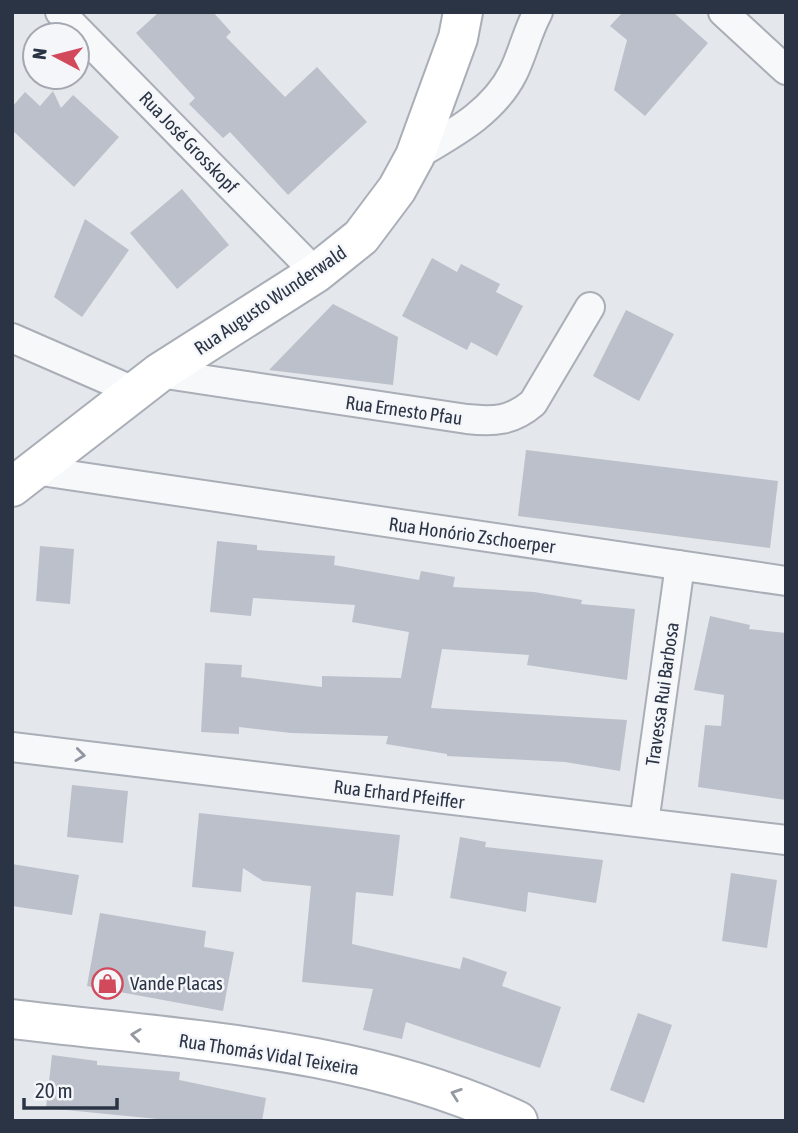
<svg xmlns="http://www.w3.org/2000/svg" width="798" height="1133" font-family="'Asap Condensed',sans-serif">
<rect width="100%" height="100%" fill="#e4e7ec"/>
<path fill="#bbc0ca" d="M 159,12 L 213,12 L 231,32 L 226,37 L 285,97 L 317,67 L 367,122 L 288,195 L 230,132 L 223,138 L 189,104 L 195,98 L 136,33 Z
M 623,12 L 673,12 L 708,43 L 645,116 L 614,90 L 627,40 L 610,26 Z
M 53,91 L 61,108 L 73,95 L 119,137 L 74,187 L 12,130 L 12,107 L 25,92 L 40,106 Z
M 182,189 L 229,245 L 177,289 L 130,233 Z
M 85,219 L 129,250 L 82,317 L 54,297 Z
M 432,258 L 457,272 L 461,264 L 500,284 L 496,292 L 523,306 L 497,356 L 471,342 L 467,350 L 402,316 Z
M 333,304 L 398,337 L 393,385 L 269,370 Z
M 626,310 L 674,334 L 639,401 L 593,376 Z
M 526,450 L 778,481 L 770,548 L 518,516 Z
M 217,541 L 257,545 L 257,550 L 335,556 L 334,565 L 419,580 L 421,571 L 455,577 L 453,587 L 534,592 L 582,600 L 581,604 L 635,609 L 627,680 L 527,665 L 529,655 L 442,649 L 431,708 L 627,720 L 620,771 L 565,762 L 447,756 L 447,754 L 386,744 L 388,736 L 291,733 L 239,727 L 239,734 L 201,732 L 205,663 L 242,665 L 241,677 L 322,687 L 322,676 L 401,678 L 409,632 L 352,622 L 355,605 L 253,598 L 251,616 L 210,612 Z
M 40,546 L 74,549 L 70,604 L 36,601 Z
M 710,616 L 750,625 L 749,629 L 786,633 L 786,800 L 698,787 L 705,725 L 721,726 L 724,695 L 694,690 Z
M 72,785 L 128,791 L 123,843 L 67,837 Z
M 199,813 L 400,835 L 393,896 L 356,892 L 352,944 L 460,969 L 463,957 L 507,972 L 502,986 L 561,1007 L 540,1068 L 406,1022 L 402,1039 L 363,1030 L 373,989 L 302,982 L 311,886 L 263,881 L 243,868 L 241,892 L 192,887 Z
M 460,837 L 486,842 L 485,847 L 603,860 L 596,903 L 528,892 L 526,912 L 450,898 Z
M 12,864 L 79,875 L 72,915 L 12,906 Z
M 731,873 L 777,880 L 767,948 L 722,941 Z
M 100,913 L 206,931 L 204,947 L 234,952 L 223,1011 L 87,986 Z
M 638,1013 L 672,1025 L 644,1103 L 610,1090 Z
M 52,1055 L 97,1061 L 97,1065 L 180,1072 L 179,1080 L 266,1098 L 262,1121 L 178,1121 L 46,1108 Z"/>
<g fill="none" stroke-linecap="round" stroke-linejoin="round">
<defs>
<path id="minor" d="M 60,12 L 316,273
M 723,12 L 786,70
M 415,156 C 452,134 493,113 513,73 C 523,53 527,32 538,12
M 12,338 L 136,392
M 159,373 L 467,419 C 494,422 512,421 533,403 L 590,307
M 34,470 L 786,581
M 12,747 L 786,840
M 644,823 L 680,565"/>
<path id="secondary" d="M 12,487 L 159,373 L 316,273 L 361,237 L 397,189 L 415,156 L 458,38 L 463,12
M 12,1019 C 181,1040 363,1047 518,1121"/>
</defs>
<use href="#minor" stroke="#a9aeb7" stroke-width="32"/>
<use href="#secondary" stroke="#a9aeb7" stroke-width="42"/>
<use href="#minor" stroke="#f7f8fa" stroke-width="28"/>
<use href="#secondary" stroke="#fff" stroke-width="38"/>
</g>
<defs><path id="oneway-chevron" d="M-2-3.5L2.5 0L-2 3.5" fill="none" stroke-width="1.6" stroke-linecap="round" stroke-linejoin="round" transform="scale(1.75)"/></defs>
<use stroke="#9196a0" href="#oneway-chevron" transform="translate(80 755) rotate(7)"/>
<g stroke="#959aa2">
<use href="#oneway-chevron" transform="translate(136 1035) rotate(-173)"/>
<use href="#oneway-chevron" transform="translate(456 1094) rotate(-161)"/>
</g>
<defs>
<symbol id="shop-ring" viewBox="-11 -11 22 22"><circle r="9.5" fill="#f4f6f9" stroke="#d1495b" stroke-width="1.5"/><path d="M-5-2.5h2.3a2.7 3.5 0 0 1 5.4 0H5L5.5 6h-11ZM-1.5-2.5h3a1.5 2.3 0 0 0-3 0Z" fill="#d1495b"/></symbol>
</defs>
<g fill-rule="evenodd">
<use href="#shop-ring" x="90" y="966" width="35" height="35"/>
</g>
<g text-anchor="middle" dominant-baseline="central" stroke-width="5" stroke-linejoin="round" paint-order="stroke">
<g font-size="19" fill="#2b3445" stroke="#f4f6f9">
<text transform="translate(189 142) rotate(46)">Rua José Grosskopf</text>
<text transform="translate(270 300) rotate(-34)">Rua Augusto Wunderwald</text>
<text transform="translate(404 410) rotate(8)">Rua Ernesto Pfau</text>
<text transform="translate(472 535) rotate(8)">Rua Honório Zschoerper</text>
<text transform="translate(662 694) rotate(-82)">Travessa Rui Barbosa</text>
<text transform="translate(399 794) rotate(7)">Rua Erhard Pfeiffer</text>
<text transform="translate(269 1054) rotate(9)">Rua Thomás Vidal Teixeira</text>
</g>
<g font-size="19" fill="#2b3445" stroke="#f4f6f9" text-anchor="start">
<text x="130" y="983">Vande Placas</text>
</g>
</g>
<rect width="798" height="1133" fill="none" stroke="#2b3445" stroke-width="28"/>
<g transform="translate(56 56) rotate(277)"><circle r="33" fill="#f4f6f9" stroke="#a4a8b1" stroke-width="2"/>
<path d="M0-5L12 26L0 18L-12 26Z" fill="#d1495b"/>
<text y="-10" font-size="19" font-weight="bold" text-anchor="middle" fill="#2b3445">N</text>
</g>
<path d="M24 1098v10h93v-10" fill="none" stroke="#2b3445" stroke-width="3.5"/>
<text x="35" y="1098" font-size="21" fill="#2b3445" stroke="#f4f6f9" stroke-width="5" paint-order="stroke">20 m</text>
</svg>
